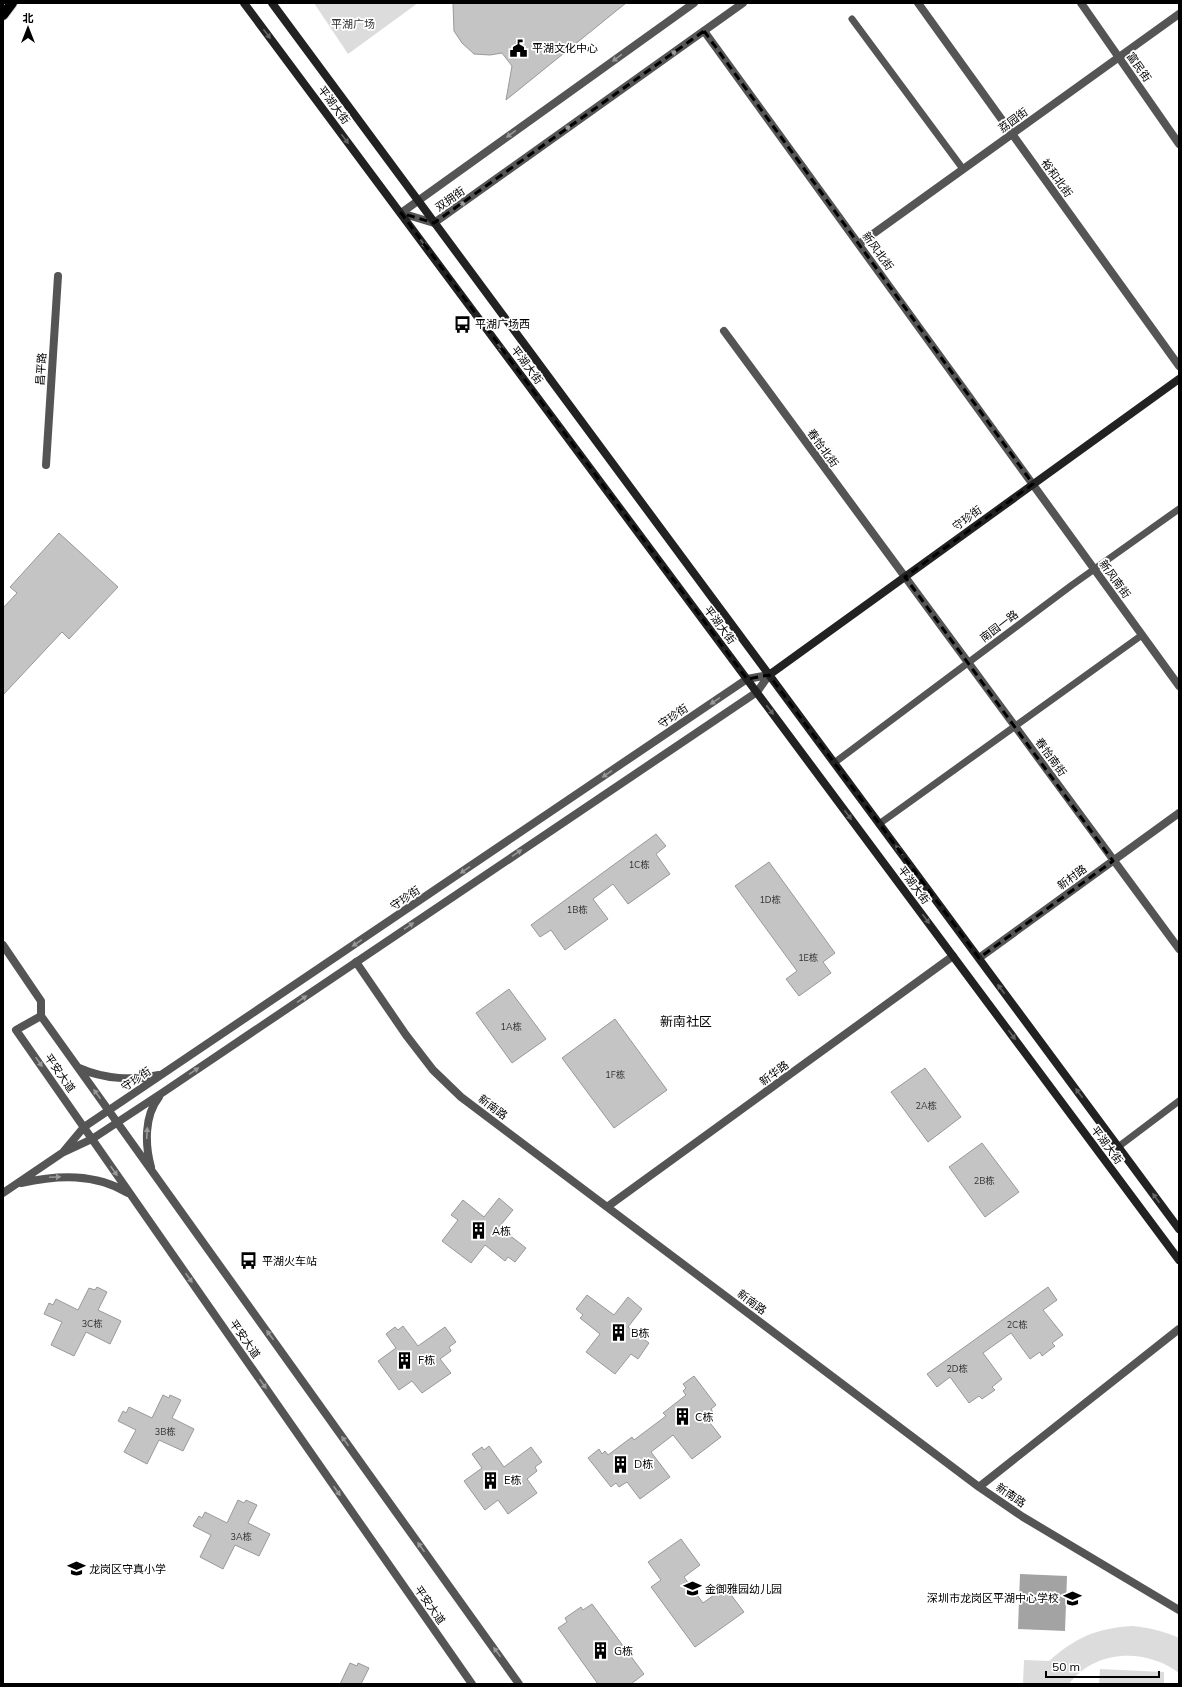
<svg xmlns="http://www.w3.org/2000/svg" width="1182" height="1687" font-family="Mulish,'Noto Sans SC',sans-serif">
<rect width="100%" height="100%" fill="#fff"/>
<path fill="#dcdcdc" d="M 314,3 L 418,3 L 348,54 Z
M 1133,1626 C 1150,1628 1164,1631 1179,1638 L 1179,1673 C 1146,1648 1095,1649 1069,1684 L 1023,1684 L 1024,1660 L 1049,1661 C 1076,1637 1097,1628 1133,1626 Z
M 1100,1669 L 1164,1672 L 1164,1684 L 1099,1684 Z"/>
<path fill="#a3a3a3" d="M 1020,1574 L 1067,1576 L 1065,1631 L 1018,1629 Z"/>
<path fill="#c4c4c4" stroke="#999" d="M 453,3 L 626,3 L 506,100 L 512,66 L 502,53 L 490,55 L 474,54 L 462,43 L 454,31 Z
M 59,533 L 118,587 L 69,639 L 62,632 L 3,695 L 3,608 L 17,593 L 10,587 Z
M 656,834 L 666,846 L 656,854 L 670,874 L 628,904 L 613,884 L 593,899 L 608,919 L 565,950 L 551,930 L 540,937 L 531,925 Z
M 769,862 L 835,953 L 823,962 L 831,973 L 799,996 L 786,979 L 797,971 L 735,886 Z
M 509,989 L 546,1039 L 512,1063 L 476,1013 Z
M 615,1019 L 667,1090 L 614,1128 L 562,1058 Z
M 925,1068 L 961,1117 L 928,1142 L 891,1092 Z
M 982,1143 L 1019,1192 L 985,1217 L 949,1167 Z
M 499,1198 L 513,1210 L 499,1227 L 526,1248 L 515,1262 L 508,1257 L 505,1261 L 485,1245 L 471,1263 L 442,1241 L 458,1220 L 451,1215 L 463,1200 L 484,1217 Z
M 97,1287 L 107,1292 L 98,1310 L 121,1321 L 110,1344 L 86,1332 L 74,1356 L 51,1345 L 62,1322 L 44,1314 L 49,1303 L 53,1305 L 56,1299 L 78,1310 L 89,1288 L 95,1290 Z
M 1048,1287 L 1057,1300 L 1043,1310 L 1063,1335 L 1052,1343 L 1055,1346 L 1042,1356 L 1040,1352 L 1030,1359 L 1011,1333 L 983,1353 L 1002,1379 L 992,1387 L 995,1390 L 982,1399 L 979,1396 L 969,1403 L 950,1377 L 937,1387 L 927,1374 Z
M 587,1295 L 614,1315 L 628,1297 L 642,1309 L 628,1327 L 649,1343 L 638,1359 L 631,1354 L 615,1374 L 586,1352 L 600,1334 L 580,1318 L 583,1315 L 576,1309 Z
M 403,1326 L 418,1346 L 445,1327 L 456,1342 L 449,1347 L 451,1351 L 440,1359 L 451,1373 L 422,1393 L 412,1381 L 399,1390 L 378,1361 L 396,1348 L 386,1334 L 395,1327 L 398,1330 Z
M 694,1376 L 716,1405 L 711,1409 L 714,1414 L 707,1419 L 721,1437 L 692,1459 L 673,1435 L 651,1452 L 670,1477 L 640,1499 L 627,1482 L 619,1487 L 616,1483 L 611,1487 L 588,1458 L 599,1449 L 602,1454 L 605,1451 L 608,1455 L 632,1437 L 634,1440 L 666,1416 L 663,1413 L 686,1395 L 683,1391 L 686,1388 L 683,1384 Z
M 163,1395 L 169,1398 L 170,1395 L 181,1400 L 172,1418 L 194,1429 L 183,1451 L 159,1440 L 147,1464 L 124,1452 L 136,1430 L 118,1421 L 123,1411 L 126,1413 L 129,1407 L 152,1418 Z
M 489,1446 L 504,1467 L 531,1447 L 542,1462 L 535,1467 L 537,1471 L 527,1479 L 537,1493 L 508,1514 L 498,1500 L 485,1510 L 464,1481 L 482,1468 L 472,1454 L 482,1447 L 484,1450 Z
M 238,1500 L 244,1503 L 246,1500 L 257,1505 L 248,1523 L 270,1534 L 259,1556 L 235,1545 L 223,1569 L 200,1557 L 211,1535 L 193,1526 L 199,1516 L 202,1518 L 205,1512 L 227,1523 Z
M 681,1539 L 700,1565 L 684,1577 L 703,1603 L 725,1587 L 744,1612 L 695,1647 L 651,1587 L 661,1580 L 648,1562 Z
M 592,1604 L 644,1674 L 631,1684 L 598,1684 L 558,1628 L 567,1622 L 565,1618 L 581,1607 L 583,1610 Z
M 350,1663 L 357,1666 L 358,1663 L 369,1668 L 361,1684 L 340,1684 Z"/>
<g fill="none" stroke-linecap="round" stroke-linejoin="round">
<defs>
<path id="primary" d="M 3,15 L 12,3"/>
</defs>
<use href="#primary" stroke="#dbdbdb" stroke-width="12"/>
<path stroke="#555" stroke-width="7" d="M 852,19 L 963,169
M 834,763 L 1072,585 L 1179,509
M 879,824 L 1142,635
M 1118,1147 L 1179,1101"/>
<path stroke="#555" stroke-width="8" d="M 918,3 L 1179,366
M 1081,3 L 1179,144
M 704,31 L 1179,686
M 859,244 L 1179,14
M 724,331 L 1179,949
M 356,962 L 406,1035 L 433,1070 L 461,1097 L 979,1487 L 1023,1517 L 1179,1610
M 607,1207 L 953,956
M 979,1487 L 1179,1329"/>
<path stroke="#555" stroke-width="8" d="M 401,213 L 434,223 L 743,3
M 401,213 L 694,3
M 46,465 L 58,276
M 3,945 L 41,1001 L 41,1016 L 519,1684
M 979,958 L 1179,813
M 41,1016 L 16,1030 L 472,1684
M 79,1068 C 104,1079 133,1081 159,1075
M 64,1151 L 84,1127 L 747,679 L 769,675
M 151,1167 C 145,1145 144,1116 159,1097
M 21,1183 C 58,1175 95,1173 128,1193
M 3,1193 L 62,1153 L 92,1139 L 162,1093 L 757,692 L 769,675"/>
<path stroke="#222" stroke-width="8" d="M 244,3 L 1179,1260
M 272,3 L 1179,1229
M 769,675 L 1179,379"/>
<use href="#primary" stroke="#000" stroke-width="10"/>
</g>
<defs><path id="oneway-solid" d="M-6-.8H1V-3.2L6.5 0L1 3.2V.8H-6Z"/></defs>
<g fill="#646464">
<use href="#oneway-solid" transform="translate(267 34) rotate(53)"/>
<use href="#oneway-solid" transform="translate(345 139) rotate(53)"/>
<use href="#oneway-solid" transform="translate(423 243) rotate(53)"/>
<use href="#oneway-solid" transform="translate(500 347) rotate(53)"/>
<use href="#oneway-solid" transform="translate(770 710) rotate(53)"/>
<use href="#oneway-solid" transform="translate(848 815) rotate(53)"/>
<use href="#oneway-solid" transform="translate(899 850) rotate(-126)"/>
<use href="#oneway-solid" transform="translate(926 919) rotate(53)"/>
<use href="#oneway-solid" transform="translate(1001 989) rotate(-127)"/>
<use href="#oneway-solid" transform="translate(1012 1035) rotate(53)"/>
<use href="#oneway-solid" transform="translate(1079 1093) rotate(-127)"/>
<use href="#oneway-solid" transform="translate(1156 1198) rotate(-126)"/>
</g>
<g fill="#999">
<use href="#oneway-solid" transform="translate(672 54) rotate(-36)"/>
<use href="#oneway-solid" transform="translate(617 58) rotate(144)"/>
<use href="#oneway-solid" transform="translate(566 129) rotate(-36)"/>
<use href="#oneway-solid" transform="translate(511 134) rotate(144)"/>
<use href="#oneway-solid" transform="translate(461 205) rotate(-35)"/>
<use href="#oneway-solid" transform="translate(715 701) rotate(146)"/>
<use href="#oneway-solid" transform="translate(607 774) rotate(146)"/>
<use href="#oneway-solid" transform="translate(517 853) rotate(-34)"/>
<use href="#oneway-solid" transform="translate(465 870) rotate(146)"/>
<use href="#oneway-solid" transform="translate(409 926) rotate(-34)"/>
<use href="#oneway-solid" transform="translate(357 943) rotate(146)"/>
<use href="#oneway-solid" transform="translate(302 999) rotate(-34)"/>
<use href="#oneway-solid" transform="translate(39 1062) rotate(55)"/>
<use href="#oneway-solid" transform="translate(194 1071) rotate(-34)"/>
<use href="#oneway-solid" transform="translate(97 1094) rotate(-126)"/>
<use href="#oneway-solid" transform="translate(147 1133) rotate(-87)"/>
<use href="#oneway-solid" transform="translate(114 1171) rotate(55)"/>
<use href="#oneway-solid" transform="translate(55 1177) rotate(-2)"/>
<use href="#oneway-solid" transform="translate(189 1278) rotate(55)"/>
<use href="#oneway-solid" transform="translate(270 1335) rotate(-126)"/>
<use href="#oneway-solid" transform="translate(263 1384) rotate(55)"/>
<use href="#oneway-solid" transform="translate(345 1441) rotate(-126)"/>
<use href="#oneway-solid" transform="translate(337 1491) rotate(55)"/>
<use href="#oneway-solid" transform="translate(421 1547) rotate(-126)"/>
<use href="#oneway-solid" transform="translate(497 1652) rotate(-126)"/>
</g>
<path fill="none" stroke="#000" stroke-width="3" stroke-dasharray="8 5" stroke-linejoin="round" d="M 704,31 L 1033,484 L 905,577 L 1113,861 L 979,958 L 769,675 L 747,679 L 401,213 L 434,223 Z"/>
<defs>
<symbol id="civic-bare" viewBox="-9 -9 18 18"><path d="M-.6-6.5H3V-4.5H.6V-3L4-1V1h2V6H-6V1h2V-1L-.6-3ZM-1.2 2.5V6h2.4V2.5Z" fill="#000" stroke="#fff" stroke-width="2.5" paint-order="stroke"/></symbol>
<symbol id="bus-bare" viewBox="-9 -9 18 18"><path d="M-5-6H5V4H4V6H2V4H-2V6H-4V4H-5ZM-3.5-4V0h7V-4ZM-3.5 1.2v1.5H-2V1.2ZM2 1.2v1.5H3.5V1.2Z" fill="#000" stroke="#fff" stroke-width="2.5" paint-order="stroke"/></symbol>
<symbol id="building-bare" viewBox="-9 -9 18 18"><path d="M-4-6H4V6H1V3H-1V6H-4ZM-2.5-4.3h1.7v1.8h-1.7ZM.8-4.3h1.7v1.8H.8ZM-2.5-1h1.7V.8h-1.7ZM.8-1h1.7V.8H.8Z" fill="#000" stroke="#fff" stroke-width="2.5" paint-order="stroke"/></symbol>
<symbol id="school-bare" viewBox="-9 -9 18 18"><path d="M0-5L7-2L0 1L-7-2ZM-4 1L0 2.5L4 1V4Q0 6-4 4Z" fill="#000" stroke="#fff" stroke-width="2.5" paint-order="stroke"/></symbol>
</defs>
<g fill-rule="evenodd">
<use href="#civic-bare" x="506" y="36" width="25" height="25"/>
<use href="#bus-bare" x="450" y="312" width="25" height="25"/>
<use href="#building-bare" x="466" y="1218" width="25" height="25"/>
<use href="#bus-bare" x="236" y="1248" width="25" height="25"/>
<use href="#building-bare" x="606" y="1320" width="25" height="25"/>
<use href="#building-bare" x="392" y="1348" width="25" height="25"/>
<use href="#building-bare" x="670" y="1404" width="25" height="25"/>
<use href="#building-bare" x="608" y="1452" width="25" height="25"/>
<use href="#building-bare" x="478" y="1468" width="25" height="25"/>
<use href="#school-bare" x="64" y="1556" width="25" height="25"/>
<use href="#school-bare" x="680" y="1576" width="25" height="25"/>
<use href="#school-bare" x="1060" y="1586" width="25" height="25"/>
<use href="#building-bare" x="588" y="1638" width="25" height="25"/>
</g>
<g text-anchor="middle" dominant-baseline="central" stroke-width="3.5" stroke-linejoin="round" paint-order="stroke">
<g font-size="9" fill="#313131">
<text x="639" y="864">1C栋</text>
<text x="770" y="899">1D栋</text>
<text x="577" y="909">1B栋</text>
<text x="808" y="957">1E栋</text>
<text x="511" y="1026">1A栋</text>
<text x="615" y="1074">1F栋</text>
<text x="926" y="1105">2A栋</text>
<text x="984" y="1180">2B栋</text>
<text x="92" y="1323">3C栋</text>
<text x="1017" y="1324">2C栋</text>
<text x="957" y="1368">2D栋</text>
<text x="165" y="1431">3B栋</text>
<text x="241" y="1536">3A栋</text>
</g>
<g font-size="11" fill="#333" stroke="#fff">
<text x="353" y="24">平湖广场</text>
</g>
<g font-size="11" fill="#000" stroke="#fff" text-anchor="start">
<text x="532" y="48">平湖文化中心</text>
<text x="475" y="324">平湖广场西</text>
<text x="492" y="1231">A栋</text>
<text x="262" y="1261">平湖火车站</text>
<text x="631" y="1333">B栋</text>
<text x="418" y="1360">F栋</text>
<text x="695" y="1417">C栋</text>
<text x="634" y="1464">D栋</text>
<text x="504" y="1480">E栋</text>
<text x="89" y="1569">龙岗区守真小学</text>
<text x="705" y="1589">金御雅园幼儿园</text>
<text x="1059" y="1598" text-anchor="end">深圳市龙岗区平湖中心学校</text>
<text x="614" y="1651">G栋</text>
</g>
<g font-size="11" fill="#000" stroke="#fff">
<text transform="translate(1139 67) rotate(55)">富民街</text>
<text transform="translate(334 105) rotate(53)">平湖大街</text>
<text transform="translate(1013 120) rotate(-36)">荔园街</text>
<text transform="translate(1057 178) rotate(54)">裕和北街</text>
<text transform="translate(450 199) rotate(-35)">双拥街</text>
<text transform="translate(878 251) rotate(54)">新风北街</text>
<text transform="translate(527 365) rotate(53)">平湖大街</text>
<text transform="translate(41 369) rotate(-86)">昌平路</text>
<text transform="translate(823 448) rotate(54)">春怡北街</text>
<text transform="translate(967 518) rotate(-36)">守珍街</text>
<text transform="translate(1115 579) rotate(54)">新风南街</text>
<text transform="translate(720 625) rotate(53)">平湖大街</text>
<text transform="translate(999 626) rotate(-37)">南园一路</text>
<text transform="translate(673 716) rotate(-34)">守珍街</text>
<text transform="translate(1051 757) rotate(54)">春怡南街</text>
<text transform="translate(1072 877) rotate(-36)">新村路</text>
<text transform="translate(914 885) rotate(53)">平湖大街</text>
<text transform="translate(405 898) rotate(-34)">守珍街</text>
<text transform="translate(60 1073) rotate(55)">平安大道</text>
<text transform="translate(774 1073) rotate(-36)">新华路</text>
<text transform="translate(136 1079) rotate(-34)">守珍街</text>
<text transform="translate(493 1107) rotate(37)">新南路</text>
<text transform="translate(1107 1145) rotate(53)">平湖大街</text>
<text transform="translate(752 1302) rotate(37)">新南路</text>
<text transform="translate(245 1339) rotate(55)">平安大道</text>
<text transform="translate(1011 1495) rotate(34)">新南路</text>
<text transform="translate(430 1605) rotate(55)">平安大道</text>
</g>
<g font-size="13" fill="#000" stroke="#fff">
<text x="686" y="1021">新南社区</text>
</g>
</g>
<rect width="1182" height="1687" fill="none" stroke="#000000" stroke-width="8"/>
<g transform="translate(28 28)" stroke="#ffffff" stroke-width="3" paint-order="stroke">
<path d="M0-3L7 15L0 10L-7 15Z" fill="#000000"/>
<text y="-6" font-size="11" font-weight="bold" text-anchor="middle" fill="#000000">北</text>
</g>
<path d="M1046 1671v6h113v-6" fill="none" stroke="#000000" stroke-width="2"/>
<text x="1052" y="1671" font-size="12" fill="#000000" stroke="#ffffff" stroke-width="3" paint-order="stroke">50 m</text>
</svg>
